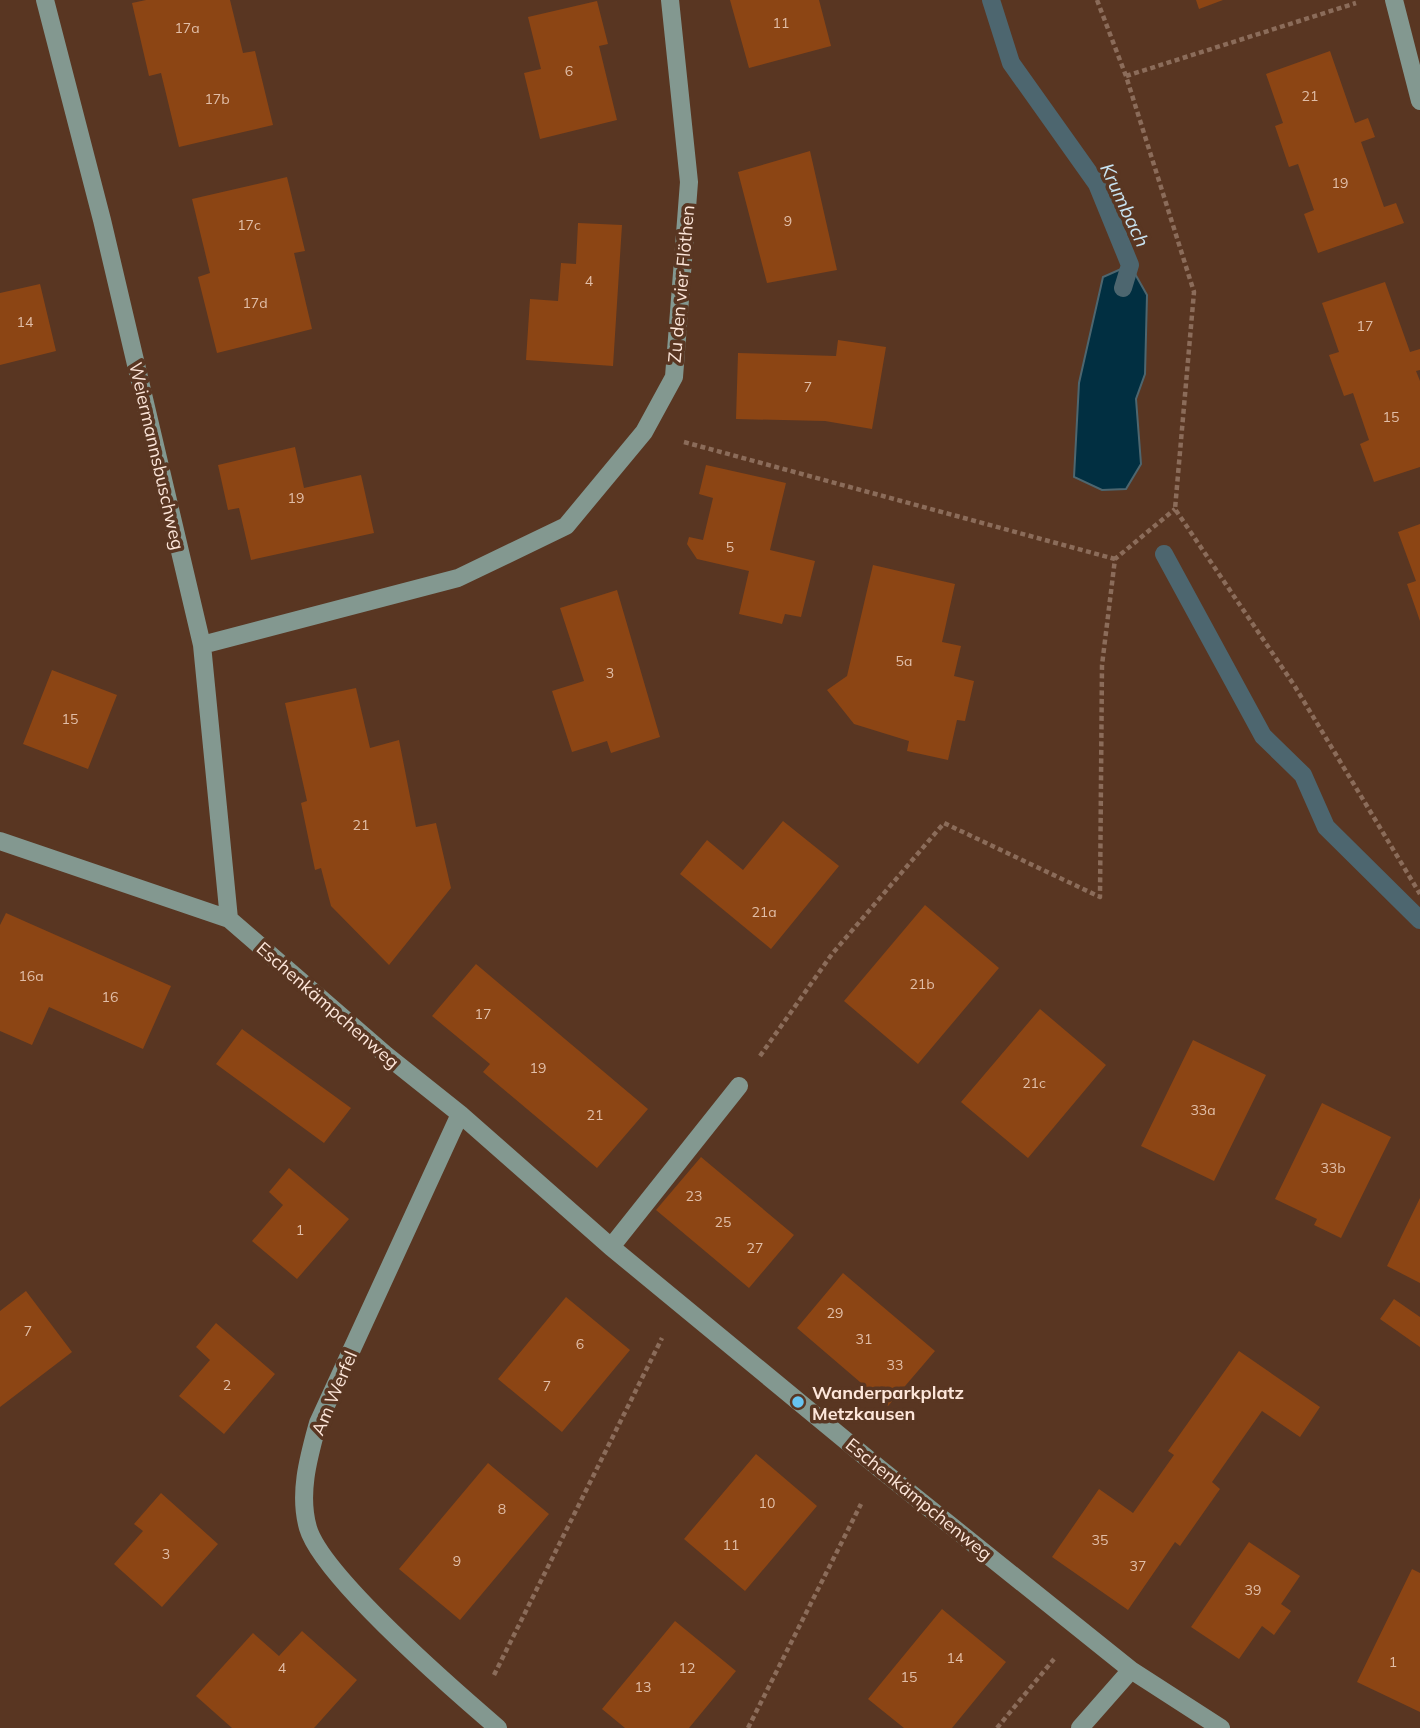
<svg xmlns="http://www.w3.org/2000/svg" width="1420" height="1728" font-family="Mulish,sans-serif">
<rect width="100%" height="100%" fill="#593622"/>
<path fill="#012f41" stroke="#4d666f" stroke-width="2" d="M 1130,265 L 1147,295 L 1145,374 L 1136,399 L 1141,464 L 1126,489 L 1102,490 L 1074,477 L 1079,383 L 1103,277 Z"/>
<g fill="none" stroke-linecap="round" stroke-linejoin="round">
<path stroke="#4d666f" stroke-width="18" d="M 991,0 L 1011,63 L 1097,184 L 1130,265 L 1123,288
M 1164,554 L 1263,736 L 1303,775 L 1326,827 L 1420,920"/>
</g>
<path fill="#8c4514" d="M 146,0 L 230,0 L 243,53 L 255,51 L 273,125 L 179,147 L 161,73 L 149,76 L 132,3 Z
M 730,0 L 819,0 L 831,46 L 749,68 Z
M 1196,0 L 1223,0 L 1199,9 Z
M 597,1 L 608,44 L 599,46 L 617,120 L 540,139 L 524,73 L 541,69 L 528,17 Z
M 1330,51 L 1355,123 L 1368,118 L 1375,137 L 1361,142 L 1384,207 L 1396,203 L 1404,223 L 1318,253 L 1304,214 L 1314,210 L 1298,164 L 1289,167 L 1275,126 L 1283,123 L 1266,74 Z
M 810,151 L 837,270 L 767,283 L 738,172 Z
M 287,177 L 305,251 L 294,253 L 312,329 L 217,353 L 198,277 L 210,273 L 192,199 Z
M 578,223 L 622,225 L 613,366 L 526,360 L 530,299 L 558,301 L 561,263 L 576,264 Z
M 1385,282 L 1410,352 L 1420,349 L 1420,370 L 1416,371 L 1420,381 L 1420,467 L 1374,482 L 1360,444 L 1369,440 L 1353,393 L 1344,396 L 1329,355 L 1339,352 L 1322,303 Z
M 40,284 L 56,351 L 0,365 L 0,293 Z
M 838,340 L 886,347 L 872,429 L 825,421 L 736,419 L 738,353 L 836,356 Z
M 295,447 L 304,488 L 361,475 L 374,533 L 251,560 L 239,508 L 228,510 L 218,465 Z
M 706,465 L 786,483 L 770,550 L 815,561 L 801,617 L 785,614 L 782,624 L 739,614 L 749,571 L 697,559 L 687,544 L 689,537 L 703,540 L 713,498 L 699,494 Z
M 1420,524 L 1420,621 L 1407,584 L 1416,581 L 1398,532 Z
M 873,565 L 955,584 L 942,642 L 961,646 L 954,676 L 974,681 L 965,721 L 957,720 L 948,760 L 907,751 L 909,741 L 854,724 L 827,690 L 847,676 Z
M 617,590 L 660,737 L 611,753 L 607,741 L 572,752 L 552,691 L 584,681 L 560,608 Z
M 52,670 L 117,695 L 88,769 L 23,744 Z
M 356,688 L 370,748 L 399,740 L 416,827 L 436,823 L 451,888 L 389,965 L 331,906 L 321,868 L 315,870 L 301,803 L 307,801 L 285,703 Z
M 783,821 L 839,866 L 771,949 L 680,874 L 707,840 L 743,870 Z
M 925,905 L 999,968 L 918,1064 L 844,1001 Z
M 6,913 L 171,986 L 143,1049 L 49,1007 L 32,1045 L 0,1031 L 0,925 Z
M 476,964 L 648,1109 L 597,1168 L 483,1072 L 490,1064 L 432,1016 Z
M 1040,1009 L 1106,1065 L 1028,1158 L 961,1102 Z
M 242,1029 L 351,1108 L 324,1143 L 216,1064 Z
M 1193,1040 L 1266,1075 L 1214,1181 L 1141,1146 Z
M 1322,1103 L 1391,1137 L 1341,1238 L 1314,1225 L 1317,1219 L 1275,1199 Z
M 701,1157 L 794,1235 L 749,1288 L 656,1210 Z
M 289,1168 L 349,1219 L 297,1279 L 252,1241 L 283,1205 L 269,1192 Z
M 1420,1198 L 1420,1283 L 1387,1266 Z
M 843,1273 L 935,1351 L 888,1406 L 797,1328 Z
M 26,1291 L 72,1352 L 0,1407 L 0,1311 Z
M 566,1297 L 630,1350 L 562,1432 L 498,1379 Z
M 1394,1299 L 1420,1317 L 1420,1347 L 1380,1319 Z
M 216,1323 L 275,1374 L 224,1434 L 179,1396 L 210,1360 L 196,1347 Z
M 1239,1351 L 1320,1407 L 1300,1437 L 1262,1411 L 1212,1482 L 1220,1489 L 1180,1546 L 1175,1542 L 1128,1610 L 1052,1557 L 1099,1489 L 1133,1513 L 1174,1455 L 1168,1451 Z
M 756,1454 L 817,1506 L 745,1591 L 684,1539 Z
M 488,1463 L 549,1514 L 460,1620 L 399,1569 Z
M 161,1493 L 218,1544 L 162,1607 L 114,1564 L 143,1531 L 134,1524 Z
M 1249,1542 L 1300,1576 L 1281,1604 L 1291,1611 L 1274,1635 L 1262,1626 L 1239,1659 L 1191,1627 Z
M 1412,1569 L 1420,1573 L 1420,1712 L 1357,1682 Z
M 942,1609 L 1006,1662 L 952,1728 L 904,1728 L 868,1699 Z
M 675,1621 L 736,1671 L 689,1728 L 625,1728 L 602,1709 Z
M 302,1631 L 357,1680 L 314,1728 L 232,1728 L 196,1696 L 253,1633 L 279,1656 Z"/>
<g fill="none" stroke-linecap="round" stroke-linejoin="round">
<path stroke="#8b6c5a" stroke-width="4.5" stroke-dasharray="5 3.5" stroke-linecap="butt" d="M 1097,0 L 1126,76 L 1194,292 L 1175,509 L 1294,685 L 1420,894
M 1126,76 L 1356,3
M 684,442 L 1115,559
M 760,1056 L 832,954 L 944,823 L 1100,897 L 1102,665 L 1115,559 L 1175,509
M 494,1675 L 662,1338
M 748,1728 L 861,1504
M 997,1728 L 1054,1659"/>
<path stroke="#839890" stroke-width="18" d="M 45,0 L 102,220 L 202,645 L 229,919
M 1394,0 L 1420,101
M 202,645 L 458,578 L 566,526 L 644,432 L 674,377 L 689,182 L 670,0
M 0,841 L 229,919 L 386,1055 L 460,1114 L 611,1247 L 879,1468 L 1131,1670 L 1221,1728
M 460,1114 L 318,1423 C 309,1456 298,1493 308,1528 C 322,1576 456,1692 498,1728
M 611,1247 L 739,1086
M 1080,1728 L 1131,1670"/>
</g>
<circle fill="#67c4f0" stroke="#593622" stroke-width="2.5" cx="798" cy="1402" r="7"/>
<g text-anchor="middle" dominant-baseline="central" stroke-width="7" stroke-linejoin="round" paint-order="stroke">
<g font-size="14" fill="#e1bea8">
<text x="781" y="23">11</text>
<text x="187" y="28">17a</text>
<text x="569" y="71">6</text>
<text x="1310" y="96">21</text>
<text x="217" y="99">17b</text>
<text x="1340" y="183">19</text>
<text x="788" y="221">9</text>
<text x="249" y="225">17c</text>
<text x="589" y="281">4</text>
<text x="255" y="303">17d</text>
<text x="25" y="322">14</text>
<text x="1365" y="326">17</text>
<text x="808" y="387">7</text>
<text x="1391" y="417">15</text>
<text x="296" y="498">19</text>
<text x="730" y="547">5</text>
<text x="904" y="661">5a</text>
<text x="610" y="673">3</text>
<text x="70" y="719">15</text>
<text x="361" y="825">21</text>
<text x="764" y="912">21a</text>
<text x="31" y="976">16a</text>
<text x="922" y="984">21b</text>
<text x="110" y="997">16</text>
<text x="483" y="1014">17</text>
<text x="538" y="1068">19</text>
<text x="1034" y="1083">21c</text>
<text x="1203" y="1110">33a</text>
<text x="595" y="1115">21</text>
<text x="1333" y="1168">33b</text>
<text x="694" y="1196">23</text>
<text x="723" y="1222">25</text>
<text x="300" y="1230">1</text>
<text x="755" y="1248">27</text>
<text x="835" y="1313">29</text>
<text x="28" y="1331">7</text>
<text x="864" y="1339">31</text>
<text x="580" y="1344">6</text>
<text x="895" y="1365">33</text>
<text x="227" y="1385">2</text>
<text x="547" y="1386">7</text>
<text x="767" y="1503">10</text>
<text x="502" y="1509">8</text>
<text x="1100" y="1540">35</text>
<text x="731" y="1545">11</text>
<text x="166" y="1554">3</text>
<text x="457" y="1561">9</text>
<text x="1138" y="1566">37</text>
<text x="1253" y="1590">39</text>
<text x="955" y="1658">14</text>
<text x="1393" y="1662">1</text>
<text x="282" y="1668">4</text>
<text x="687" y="1668">12</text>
<text x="909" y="1677">15</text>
<text x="643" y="1687">13</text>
</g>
<g font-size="18" fill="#fde6da" stroke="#593622">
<text transform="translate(681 284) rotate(-85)">Zu den vier Flöthen</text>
<text transform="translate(157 456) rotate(77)">Weiermannsbuschweg</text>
<text transform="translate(328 1005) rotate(41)">Eschenkämpchenweg</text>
<text transform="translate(334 1393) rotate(-67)">Am Werfel</text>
<text transform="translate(919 1499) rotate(39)">Eschenkämpchenweg</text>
</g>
<g font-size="18" font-weight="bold" fill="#fde6da" stroke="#593622" text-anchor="start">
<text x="812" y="1392">Wanderparkplatz<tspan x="812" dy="21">Metzkausen</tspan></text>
</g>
<g font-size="19" font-style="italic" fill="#c8e3f1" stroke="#593622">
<text transform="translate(1125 205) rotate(65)">Krumbach</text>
</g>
</g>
</svg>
